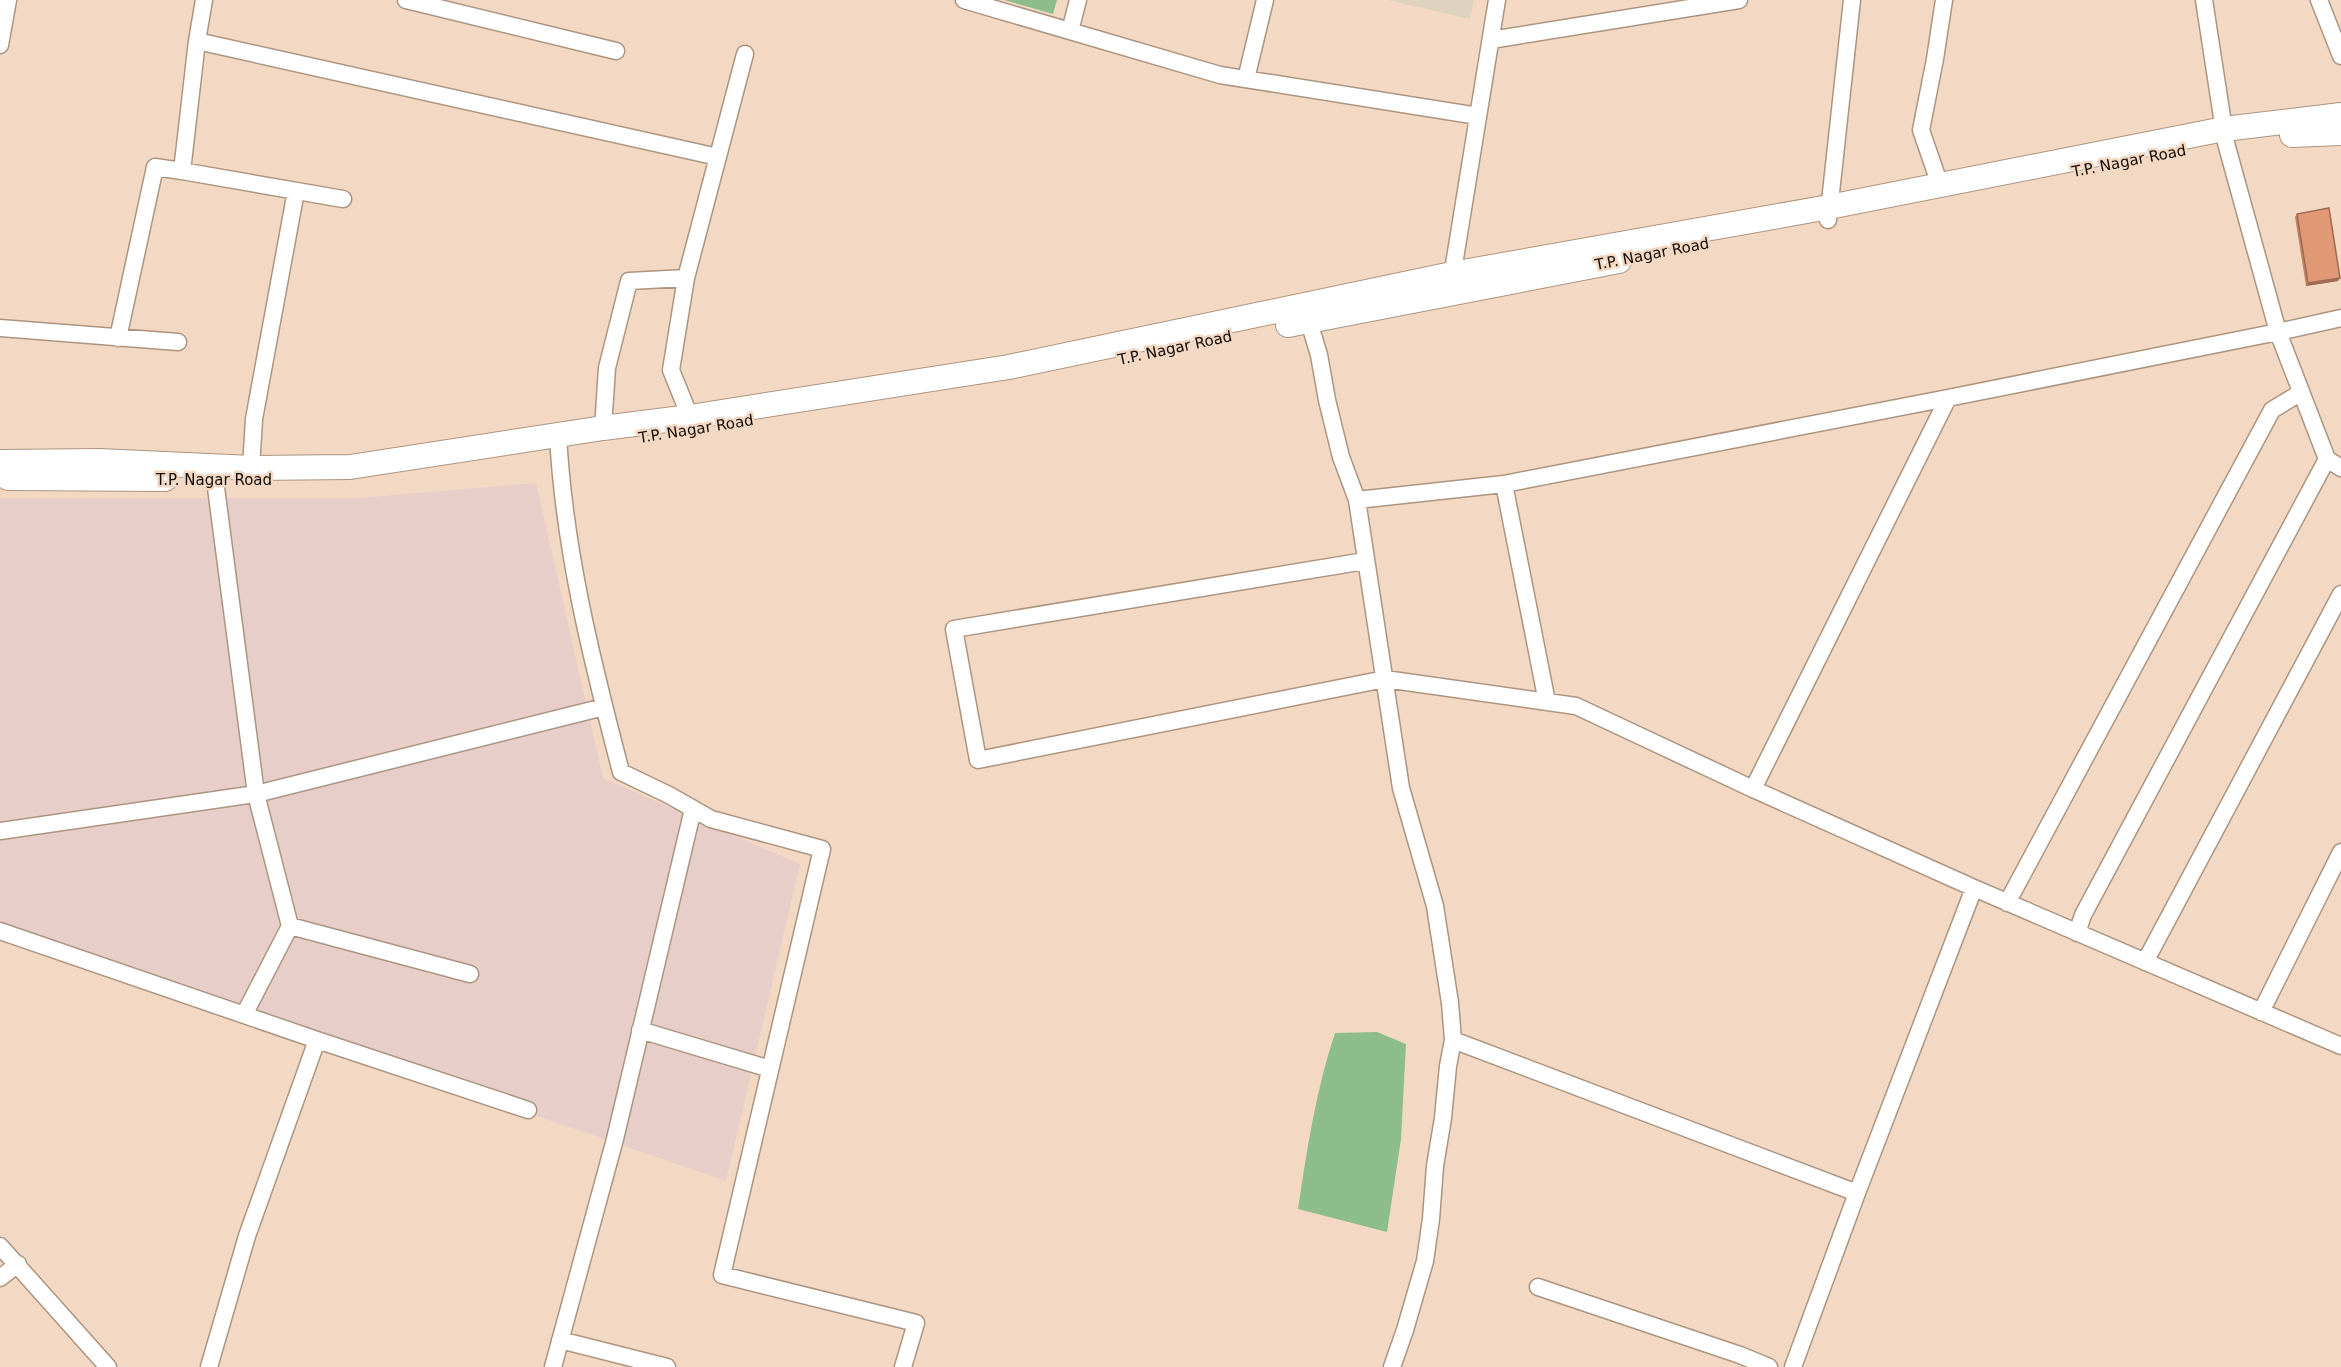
<svg xmlns="http://www.w3.org/2000/svg" width="2341" height="1367" font-family="'DejaVu Sans',sans-serif">
<rect width="100%" height="100%" fill="#f3d9c3"/>
<path fill="#e8cec9" d="M 536,483 L 603,778 L 800,864 L 726,1181 L 0,931 L 0,498 L 359,498 Z"/>
<path fill="#ded3bf" d="M 1387,0 L 1474,0 L 1470,19 Z"/>
<path fill="#8dbd8a" d="M 1004,0 L 1057,0 L 1053,14 Z
M 1377,1032 L 1406,1044 L 1401,1139 L 1387,1232 L 1298,1209 C 1307,1149 1316,1090 1335,1033 Z"/>
<g fill="none" stroke-linecap="round" stroke-linejoin="round">
<defs>
<path id="street" d="M 204,0 L 197,41 L 718,157
M 406,0 L 616,51
M 964,0 L 1220,75 L 1478,116
M 2204,0 L 2226,143 L 2278,332 L 2341,318
M 2319,0 L 2341,56
M 1070,31 L 1078,0
M 1491,40 L 1739,0
M 197,41 L 182,171 L 343,199
M 0,45 L 8,0
M 1246,79 L 1265,0
M 1940,185 L 1921,130 L 1935,59 L 1944,0
M 1828,220 L 1852,0
M 686,278 L 745,54
M 1451,283 L 1497,0
M 1306,312 L 1319,355 L 1327,400 L 1341,457 L 1357,500 L 1401,788 L 1435,906 L 1450,1003 L 1453,1040 L 1448,1066 L 1443,1118 L 1435,1166 L 1431,1219 L 1425,1261 L 1405,1330 L 1392,1367
M 0,328 L 178,342
M 118,338 L 155,167 L 182,171
M 603,428 L 607,368 L 629,281 L 686,278 L 671,370 L 690,417
M 558,435 C 564,550 592,661 621,772 L 669,795 L 711,819 L 822,849 L 722,1275 L 916,1323 L 903,1367
M 251,468 L 254,419 L 296,191
M 1504,484 L 1948,398
M 1357,500 L 1504,484 L 1547,702
M 1365,561 L 954,629 L 978,760 L 1385,679 L 1576,706 L 1753,789
M 0,831 L 256,794 L 215,480
M 1974,888 L 1753,789 L 1948,398 L 2278,332 L 2327,459
M 2007,903 L 2272,410 L 2300,393
M 290,926 L 470,974
M 0,931 L 317,1040 L 528,1110
M 2077,933 L 2083,915 L 2327,459 L 2341,468
M 2145,962 L 2341,594
M 2261,1012 L 2341,852
M 244,1015 L 290,926 L 256,794 L 604,707
M 640,1030 L 770,1069
M 1453,1040 L 1857,1193
M 0,1246 L 108,1367
M 0,1278 L 18,1264
M 1538,1287 L 1740,1355 L 1769,1367
M 560,1340 L 667,1367
M 209,1367 L 247,1236 L 317,1040
M 553,1367 L 615,1139 L 693,809
M 1793,1367 L 1857,1193 L 1974,888 L 2341,1046"/>
<path id="secondary" d="M 2292,135 L 2341,133
M 1288,325 L 1619,261
M 0,462 L 99,461 L 251,468 L 350,467 L 603,428 L 690,417 L 1009,367 L 1452,274 L 1829,207 L 2224,129 L 2341,115
M 8,478 L 165,479"/>
</defs>
<use href="#street" stroke="#ac9580" stroke-width="19"/>
<use href="#secondary" stroke="#ac9580" stroke-width="26"/>
<use href="#street" stroke="#fff" stroke-width="16"/>
<use href="#secondary" stroke="#fff" stroke-width="24"/>
</g>
<path fill="#c28364" d="M 2297,214 L 2338,281 L 2306,286 L 2295,217 Z"/>
<path fill="#9e6a51" d="M 2340,278 L 2338,281 L 2306,286 L 2308,283 Z"/>
<path fill="#e19874" stroke="#9e6a51" stroke-width="1.5" d="M 2329,208 L 2340,278 L 2308,283 L 2297,214 Z"/>
<g text-anchor="middle" dominant-baseline="central" stroke-width="5" stroke-linejoin="round" paint-order="stroke">
<g font-size="15" fill="#120a04" stroke="#f3d9c3">
<text transform="translate(2129 161) rotate(-11)">T.P. Nagar Road</text>
<text transform="translate(1652 254) rotate(-11)">T.P. Nagar Road</text>
<text transform="translate(1175 348) rotate(-12)">T.P. Nagar Road</text>
<text transform="translate(696 429) rotate(-9)">T.P. Nagar Road</text>
<text x="214" y="480">T.P. Nagar Road</text>
</g>
</g>
</svg>
